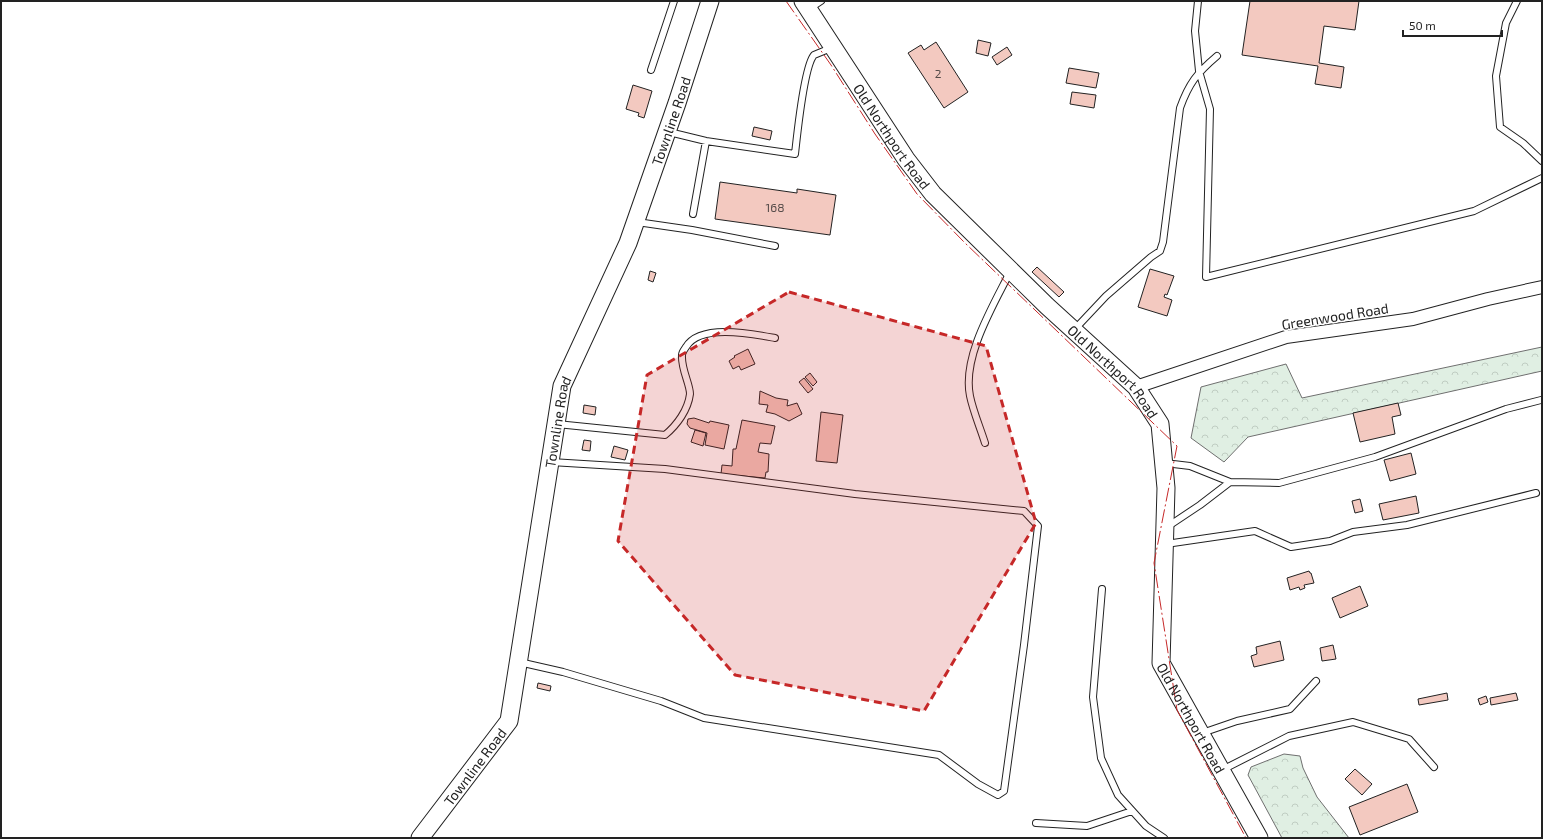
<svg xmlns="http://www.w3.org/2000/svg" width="1543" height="839" font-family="'Exo 2',sans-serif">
<defs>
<pattern id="forest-crowns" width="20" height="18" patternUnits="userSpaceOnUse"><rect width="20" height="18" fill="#e0efe3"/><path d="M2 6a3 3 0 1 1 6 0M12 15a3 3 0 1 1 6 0" fill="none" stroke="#c0cdc2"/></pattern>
</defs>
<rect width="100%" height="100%" fill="#fff"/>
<path fill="url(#forest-crowns)" stroke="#6f6f6f" d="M 1542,347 L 1542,371 L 1248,437 L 1224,462 L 1191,438 L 1201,387 L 1286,364 L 1302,398 Z
M 1284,754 L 1300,756 L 1303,768 L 1317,797 L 1349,838 L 1282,838 L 1248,775 L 1251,767 Z"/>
<path fill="#f3c9c0" stroke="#222" d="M 1250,1 L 1359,1 L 1355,30 L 1324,26 L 1319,63 L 1344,67 L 1341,88 L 1315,84 L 1318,66 L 1242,55 Z
M 978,40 L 991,43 L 988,56 L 976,53 Z
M 936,42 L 968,92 L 944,108 L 908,53 L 921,45 L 924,50 Z
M 1007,47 L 1012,55 L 997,65 L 992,57 Z
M 1069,68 L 1099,73 L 1096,88 L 1066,83 Z
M 633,85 L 652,91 L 644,118 L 638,116 L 639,113 L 626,109 Z
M 1072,92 L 1096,95 L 1094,108 L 1070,104 Z
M 754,127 L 772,131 L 770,140 L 752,136 Z
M 720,182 L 797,193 L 797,189 L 836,195 L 830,235 L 715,219 Z
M 1037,267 L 1064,292 L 1059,297 L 1032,272 Z
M 1150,269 L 1174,276 L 1167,295 L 1165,294 L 1164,297 L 1172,300 L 1167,316 L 1138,307 Z
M 650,271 L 656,273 L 653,282 L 648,280 Z
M 748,349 L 755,364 L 741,370 L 739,366 L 733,369 L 729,361 L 735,357 L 734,356 Z
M 810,373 L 817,382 L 813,386 L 805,377 Z
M 804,378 L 813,389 L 808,393 L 799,382 Z
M 760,391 L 776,398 L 788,400 L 787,406 L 797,403 L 802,414 L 789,421 L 775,414 L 766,412 L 768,405 L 759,404 Z
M 1398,403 L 1401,415 L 1392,417 L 1395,434 L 1360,442 L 1353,413 Z
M 584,405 L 596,407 L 595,415 L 583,413 Z
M 821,412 L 843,415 L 837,463 L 816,461 Z
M 694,418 L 709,423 L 710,421 L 729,425 L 724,449 L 705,445 L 707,433 L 690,428 L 687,424 L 688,419 Z
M 742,420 L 775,426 L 771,444 L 760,443 L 758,452 L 769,454 L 768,472 L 766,472 L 765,478 L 721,474 L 722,465 L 732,466 L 733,449 L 736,449 Z
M 695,430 L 706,433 L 703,446 L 691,442 Z
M 584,440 L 591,441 L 590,451 L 582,450 Z
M 614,446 L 628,450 L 625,460 L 611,457 Z
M 1411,453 L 1416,474 L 1390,481 L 1384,460 Z
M 1416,496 L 1419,513 L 1383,520 L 1379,504 Z
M 1360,499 L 1363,511 L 1355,513 L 1352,501 Z
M 1309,571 L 1310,573 L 1311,573 L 1314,583 L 1304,585 L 1305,588 L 1300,590 L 1299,587 L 1290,590 L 1287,578 Z
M 1360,586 L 1368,606 L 1340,618 L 1332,598 Z
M 1280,641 L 1284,660 L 1254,667 L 1251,656 L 1257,654 L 1256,647 Z
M 1333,645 L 1336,659 L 1322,661 L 1320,648 Z
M 538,683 L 551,686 L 550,691 L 537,688 Z
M 1447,693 L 1448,700 L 1419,705 L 1418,699 Z
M 1516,693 L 1518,700 L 1491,705 L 1490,698 Z
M 1486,696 L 1488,702 L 1480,705 L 1478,699 Z
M 1355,769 L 1372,784 L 1362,795 L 1345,779 Z
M 1407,784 L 1418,812 L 1360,835 L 1349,807 Z"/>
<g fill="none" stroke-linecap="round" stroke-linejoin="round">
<defs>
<path id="lane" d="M 1198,1 L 1195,31 L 1199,71 L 1210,109 L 1206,277 L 1474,211 L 1542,178
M 1517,1 L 1506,23 L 1496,76 L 1500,127 L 1523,143 L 1542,161
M 809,9 L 821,1
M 651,70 L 674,1
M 669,132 L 706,141 L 795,154 C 797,136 804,66 814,55 L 831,48
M 693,214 L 706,141
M 637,222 L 692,230 L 775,246
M 1074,330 L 1106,296 L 1151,257 L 1160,251 L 1163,242 L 1180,108 C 1189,83 1197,73 1217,56
M 557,424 L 665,435 C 677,425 688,410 690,394 C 690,384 681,369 682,355 C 682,352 684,350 686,347 C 700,323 753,334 775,338
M 985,443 C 980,427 973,411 970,396 C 962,357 993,306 1010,272
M 1165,463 L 1190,466 L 1230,482 L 1200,505 L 1167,527
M 1230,482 L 1279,483 L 1375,457 L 1506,409 L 1541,400
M 1166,544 L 1255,531 L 1291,547 L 1330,541 L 1353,532 L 1407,525 L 1536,493
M 1102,589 L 1093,697 L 1101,758 L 1118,795 L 1146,826 L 1164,838
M 519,662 L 563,672 L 661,701 L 704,718 L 939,755 L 978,784 L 998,795 L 1004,791 L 1024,645 L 1038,526 L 1024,511 L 855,494 L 665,469 L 551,462
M 1202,733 L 1237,721 L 1290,709 L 1316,681
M 1222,770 L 1289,736 L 1353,722 L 1409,739 L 1434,767
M 1036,823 L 1087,826 L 1132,811"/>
<path id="street" d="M 1136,387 L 1286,337 L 1413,319 L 1488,299 L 1542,287"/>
<g id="secondary">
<path id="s1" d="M 803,1 L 906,159 L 933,194 L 1047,306 L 1136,387 L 1160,424 L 1166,488 L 1161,663 L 1259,838"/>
<path id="s2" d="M 420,838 L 509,721 L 562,386 L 628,243 L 677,103 L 710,1"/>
</g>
</defs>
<use href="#lane" stroke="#222" stroke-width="8"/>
<use href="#street" stroke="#222" stroke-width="14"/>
<use href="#secondary" stroke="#222" stroke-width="19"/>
<use href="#lane" stroke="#fff" stroke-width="6"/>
<use href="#street" stroke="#fff" stroke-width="12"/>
<use href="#secondary" stroke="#fff" stroke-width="17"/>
<path stroke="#c62828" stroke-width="1" stroke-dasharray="14 3 2 3" stroke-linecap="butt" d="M 786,1 L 831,65 L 875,134 L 917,194 L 965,243 L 1177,446 L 1154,563 L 1177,710 L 1246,838"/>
</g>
<path fill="#c62828" fill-opacity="0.2" stroke="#c62828" stroke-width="3" stroke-dasharray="8 5" stroke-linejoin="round" d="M 789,292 L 986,346 L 1036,523 L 924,711 L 735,675 L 618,541 L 647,375 Z"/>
<g text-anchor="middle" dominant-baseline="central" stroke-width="3" stroke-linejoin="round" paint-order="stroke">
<g font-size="12" fill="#564c4a">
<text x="938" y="73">2</text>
<text x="775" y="207">168</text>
</g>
<g font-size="14" fill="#222" stroke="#fff">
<text stroke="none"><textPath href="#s2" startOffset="773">Townline Road</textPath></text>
<text stroke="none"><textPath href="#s1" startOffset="162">Old Northport Road</textPath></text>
<text transform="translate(1335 316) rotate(-9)">Greenwood Road</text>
<text stroke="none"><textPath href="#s1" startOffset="486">Old Northport Road</textPath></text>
<text stroke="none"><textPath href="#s2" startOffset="450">Townline Road</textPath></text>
<text stroke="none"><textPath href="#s1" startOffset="859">Old Northport Road</textPath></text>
<text stroke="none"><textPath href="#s2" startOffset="90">Townline Road</textPath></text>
</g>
</g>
<rect width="1543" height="839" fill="none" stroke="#222222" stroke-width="4"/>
<path d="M1403 30v6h99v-6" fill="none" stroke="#222222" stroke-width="2"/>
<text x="1409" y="30" font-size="12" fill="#222222" stroke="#ffffff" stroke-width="3" paint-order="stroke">50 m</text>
</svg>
